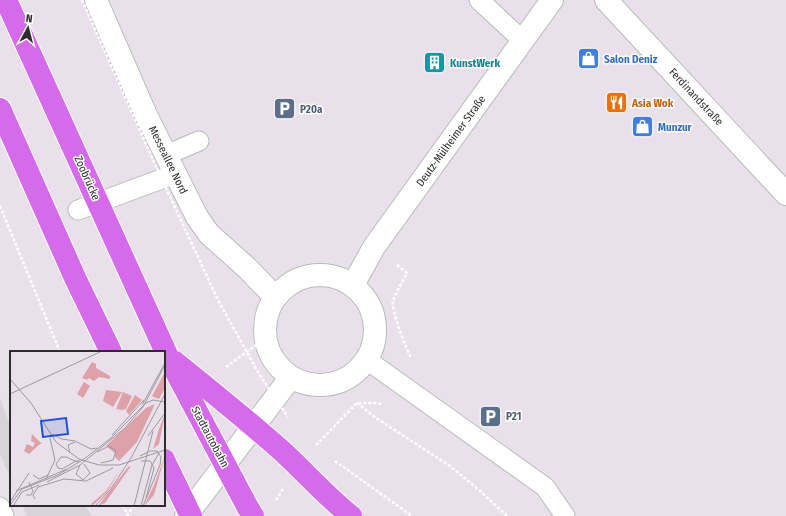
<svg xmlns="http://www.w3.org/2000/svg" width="786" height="516" font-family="'Fira Sans Condensed',sans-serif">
<rect width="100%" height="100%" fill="#eae0ec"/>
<path fill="#d8d2d9" d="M 0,398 L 11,428 L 11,479 L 0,454 Z
M 22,505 L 84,505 L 92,516 L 27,516 Z"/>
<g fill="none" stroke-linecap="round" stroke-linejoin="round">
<defs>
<path id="service" d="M 479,0 L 523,41
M 166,155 L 199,141
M 78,210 L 175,174
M 367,360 L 545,487 L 565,516
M 0,507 L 4,516"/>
<path id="minor" d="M 96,0 L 146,115 L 197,217 L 209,234 L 247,268 L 275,297
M 606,0 L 786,194"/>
<path id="tertiary" d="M265 330a55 55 0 1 1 110 0a55 55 0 1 1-110 0Z
M 353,285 L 374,247 L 552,0
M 186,516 L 291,377"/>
<path id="trunk" d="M 0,109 L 76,280 L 111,352"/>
</defs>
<use href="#service" stroke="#b3beb4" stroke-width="21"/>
<use href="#minor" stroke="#b3beb4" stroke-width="24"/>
<use href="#tertiary" stroke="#b3beb4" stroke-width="24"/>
<use href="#trunk" stroke="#fff" stroke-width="24"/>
<path stroke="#fff" stroke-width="2.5" stroke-dasharray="3 2" stroke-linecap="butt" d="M 0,206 L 60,352
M 397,265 L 407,273 C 403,281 396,292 393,301 C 391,309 406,349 411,358
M 226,367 L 266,338
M 357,403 L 376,418 L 450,466 L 479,490 L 507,516
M 316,445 L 357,403 L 376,403 L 381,404
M 276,500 L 283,489
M 127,516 L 134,505"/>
<use href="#service" stroke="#fff" stroke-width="19"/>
<use href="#minor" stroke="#fff" stroke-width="22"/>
<use href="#tertiary" stroke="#fff" stroke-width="22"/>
<use href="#trunk" stroke="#d56aea" stroke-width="22"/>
<defs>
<path id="trunk-bridge" d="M 6,0 L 168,357 L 247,506 L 253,516
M 175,362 C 211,391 247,420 282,451 C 305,472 326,496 351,516
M 164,460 L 191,516"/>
</defs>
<use href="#trunk-bridge" stroke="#fff" stroke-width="24" stroke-linecap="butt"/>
<path stroke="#fff" stroke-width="2.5" stroke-dasharray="3 2" stroke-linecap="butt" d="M 82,0 L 158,171 L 218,300 L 259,374 L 288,417
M 335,461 L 412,516
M 123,505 L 128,516"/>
<use href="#trunk-bridge" stroke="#d56aea" stroke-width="22"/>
</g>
<defs>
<symbol id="shop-square" viewBox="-11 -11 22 22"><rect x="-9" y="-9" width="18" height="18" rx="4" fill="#3f7fe0" stroke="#fff"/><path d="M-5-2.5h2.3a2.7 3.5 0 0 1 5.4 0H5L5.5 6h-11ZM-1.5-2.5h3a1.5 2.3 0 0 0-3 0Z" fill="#fff"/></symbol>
<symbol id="building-square" viewBox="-11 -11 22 22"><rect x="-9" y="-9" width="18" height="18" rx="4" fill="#0f9aa8" stroke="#fff"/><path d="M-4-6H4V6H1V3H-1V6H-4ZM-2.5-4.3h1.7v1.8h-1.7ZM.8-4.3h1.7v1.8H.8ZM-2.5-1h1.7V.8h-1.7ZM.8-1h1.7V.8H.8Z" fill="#fff"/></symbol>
<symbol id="restaurant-square" viewBox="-11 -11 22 22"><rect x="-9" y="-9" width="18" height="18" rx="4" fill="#e8710a" stroke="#fff"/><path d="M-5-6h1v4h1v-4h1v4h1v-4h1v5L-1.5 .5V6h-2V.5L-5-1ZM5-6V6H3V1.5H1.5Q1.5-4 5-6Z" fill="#fff"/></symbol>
<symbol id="parking-square" viewBox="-11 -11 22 22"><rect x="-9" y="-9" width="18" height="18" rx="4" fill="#5c6f8a" stroke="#fff"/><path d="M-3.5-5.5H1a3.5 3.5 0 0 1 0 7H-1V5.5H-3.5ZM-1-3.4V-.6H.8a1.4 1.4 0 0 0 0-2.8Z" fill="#fff"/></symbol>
</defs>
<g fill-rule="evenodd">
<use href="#shop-square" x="576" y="46" width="25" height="25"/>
<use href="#building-square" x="422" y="50" width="25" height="25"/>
<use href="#restaurant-square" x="604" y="90" width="25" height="25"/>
<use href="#parking-square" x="272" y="96" width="25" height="25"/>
<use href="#shop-square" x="630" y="114" width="25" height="25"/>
<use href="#parking-square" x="478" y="404" width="25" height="25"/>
</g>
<g text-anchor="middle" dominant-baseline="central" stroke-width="3" stroke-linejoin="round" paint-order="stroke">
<g font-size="11" font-weight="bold" fill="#366cbe" stroke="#fff" text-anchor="start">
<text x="604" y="59">Salon Deniz</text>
<text x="658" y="127">Munzur</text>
</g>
<g font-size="11" font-weight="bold" fill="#0d838f" stroke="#fff" text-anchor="start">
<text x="450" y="63">KunstWerk</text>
</g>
<g font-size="11" fill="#2c2c2c" stroke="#fff">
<text transform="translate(696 97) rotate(47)">Ferdinandstraße</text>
<text transform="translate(451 141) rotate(-54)">Deutz-Mülheimer Straße</text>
<text transform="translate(168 160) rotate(64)">Messeallee Nord</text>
<text transform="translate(87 178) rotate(66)">Zoobrücke</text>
<text transform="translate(210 437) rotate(62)">Stadtautobahn</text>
</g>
<g font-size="11" font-weight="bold" fill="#c56008" stroke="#fff" text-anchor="start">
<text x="632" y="103">Asia Wok</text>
</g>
<g font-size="11" font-weight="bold" fill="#4e5e75" stroke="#fff" text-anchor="start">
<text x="300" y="109">P20a</text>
<text x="506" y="416">P21</text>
</g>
</g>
<g transform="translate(10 351)">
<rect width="155" height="155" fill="#eae0ec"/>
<path d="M 82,11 L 86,13 L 86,17 L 100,25 L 100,28 L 89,26 L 84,30 L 79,27 L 77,29 L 72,27 ZM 155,21 L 155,37 L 149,48 L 146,47 L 142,45 ZM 74,31 L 80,35 L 73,47 L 67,43 ZM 96,39 L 112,41 L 103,56 L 93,50 ZM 113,41 L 122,45 L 116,58 L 112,59 L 106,58 ZM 125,44 L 132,49 L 119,64 L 116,60 ZM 145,53 L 127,91 L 109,110 L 105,106 L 105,102 L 96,95 L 136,57 ZM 155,63 L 149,93 L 143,98 L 149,78 ZM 22,83 L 32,93 L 30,93 L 19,103 L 14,100 L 17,93 L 23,96 L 25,92 L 21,90 ZM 155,105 L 144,144 L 134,155 L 144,134 ZM 121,115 L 95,152 L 88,155 L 118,116 ZM 110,119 L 97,141 L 82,155 L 81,153 L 96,140 Z" fill="#dea1a7"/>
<path fill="none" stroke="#9e989f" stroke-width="1" d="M 0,28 L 21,52 L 46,91 L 69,108 L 89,114 L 109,114 L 155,99M 0,43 L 92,0M 132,54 L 155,12M 42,83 L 52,88 L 65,90 L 81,98 L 87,97M 102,84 L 134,49M 138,85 L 155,62M 87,101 L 99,95 L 106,100 L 103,109 L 91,112M 60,102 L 58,94 L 65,91M 130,105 L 140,100 L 147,100 L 151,106 L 150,114M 131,110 L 140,110 L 144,117 L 136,147M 68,111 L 60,108 L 59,107 L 56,106 L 51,106 L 46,113 L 48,117 L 52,118 L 66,110 L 70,110M 70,114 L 66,123 L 73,129 L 80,122 L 74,113M 23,124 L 29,128 L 38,124M 36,128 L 45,109 L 40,87M 37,131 L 70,114 L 115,77 L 133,56 L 155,14M 6,140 L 57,118M 16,144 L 21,144 L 23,140 L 19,131M 25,148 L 23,144 L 28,136 L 54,128 L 76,130 L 103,117M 0,151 L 19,122M 0,154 L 12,138 L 48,124 L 74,108 L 101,87 L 136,52 L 143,49 L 155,51M 3,155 L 12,141 L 29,134M 85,155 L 100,139 L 121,107 L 155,43M 124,155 L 143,80M 131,155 L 142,114 L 149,102M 133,155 L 150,114"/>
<path fill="#1d4ed8" fill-opacity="0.15" stroke="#1d4ed8" stroke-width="2" d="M 56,67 L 58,83 L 33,86 L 31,70 Z"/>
<rect width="155" height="155" fill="none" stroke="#2c2c2c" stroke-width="2"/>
</g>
<g transform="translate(28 28) rotate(7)" stroke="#ffffff" stroke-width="3" paint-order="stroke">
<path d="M0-3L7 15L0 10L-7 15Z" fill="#2c2c2c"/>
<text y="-6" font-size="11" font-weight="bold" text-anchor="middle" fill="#2c2c2c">N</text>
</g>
</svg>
